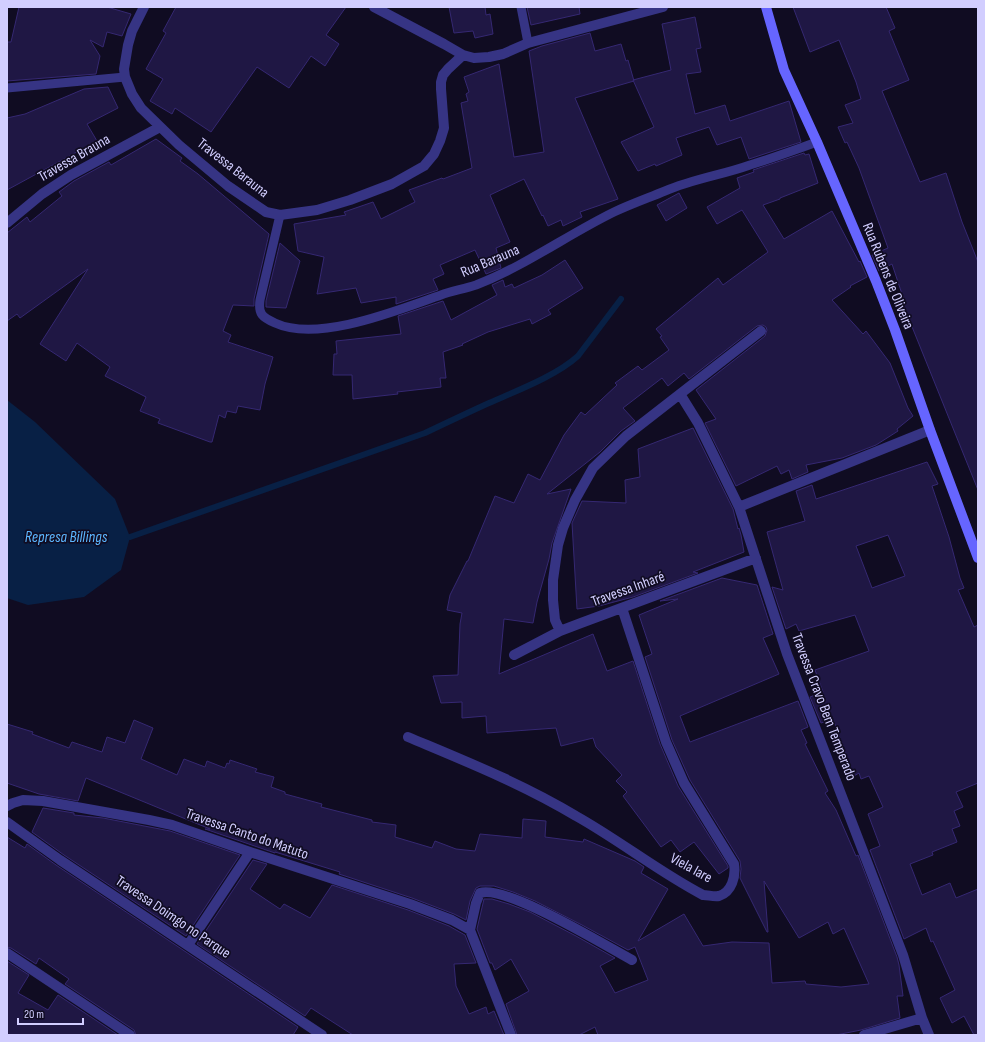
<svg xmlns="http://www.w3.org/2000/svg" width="985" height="1042" font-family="'Sofia Sans Condensed',sans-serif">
<rect width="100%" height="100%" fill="#100c22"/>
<path fill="#082045" d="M 7,400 L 35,422 L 115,499 L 130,537 L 121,570 L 84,597 L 28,605 L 7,598 Z"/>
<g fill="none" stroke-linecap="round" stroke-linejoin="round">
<path stroke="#082045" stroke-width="6" d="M 130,537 L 425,433 C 446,423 467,413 489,403 C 516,391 556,376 578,356 L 621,299"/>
</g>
<path fill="#1f1744" stroke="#352872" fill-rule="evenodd" d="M 19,7 L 107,7 L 131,14 L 122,36 L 107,32 L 103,47 L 90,40 L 100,56 L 96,74 L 7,81 L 7,42 L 11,42 Z
M 176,7 L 346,7 L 326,35 L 339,44 L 325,66 L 311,56 L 289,88 L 257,67 L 211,132 L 175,108 L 172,114 L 150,101 L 163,79 L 146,69 L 166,33 L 163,31 Z
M 449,7 L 485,7 L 486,15 L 490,14 L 493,34 L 475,38 L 473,31 L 454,33 Z
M 527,7 L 579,7 L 580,14 L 531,25 Z
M 793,7 L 886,7 L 895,28 L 889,31 L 909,80 L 882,91 L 920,182 L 946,173 L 962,222 L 978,262 L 978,490 L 902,302 L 904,300 L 892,264 L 879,271 L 872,255 L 888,248 L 859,168 L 847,142 L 845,143 L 838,127 L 853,123 L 845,105 L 861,99 L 856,82 L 839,40 L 810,52 Z
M 695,17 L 701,48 L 696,49 L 701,72 L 686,74 L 695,114 L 725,105 L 730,121 L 789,101 L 801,142 L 749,159 L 741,137 L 717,145 L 709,127 L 676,138 L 682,155 L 656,166 L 655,164 L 638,171 L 621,142 L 654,127 L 633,80 L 671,70 L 662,24 Z
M 590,33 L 595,51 L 621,44 L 626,61 L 628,60 L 634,81 L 575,98 L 618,199 L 580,212 L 582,217 L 563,226 L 561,220 L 548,226 L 543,215 L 542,216 L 524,179 L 490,195 L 510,242 L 496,248 L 501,268 L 486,274 L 475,250 L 440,265 L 444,274 L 433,279 L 438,290 L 396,304 L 396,297 L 361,303 L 356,288 L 317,294 L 324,257 L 298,251 L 294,224 L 346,215 L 344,212 L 373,202 L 381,219 L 415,202 L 409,190 L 442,178 L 443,179 L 472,168 L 461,103 L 468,101 L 466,94 L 469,92 L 464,77 L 499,64 L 514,157 L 544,152 L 529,51 L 542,46 Z
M 108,87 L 118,108 L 87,124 L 97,141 L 7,190 L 7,118 L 25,114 L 84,89 Z
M 156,139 L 182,158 L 180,161 L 198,174 L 269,234 L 254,299 L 254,306 L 233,305 L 223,331 L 231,335 L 228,342 L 273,357 L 265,384 L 260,410 L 238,406 L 236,413 L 227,411 L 225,418 L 219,415 L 212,442 L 210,442 L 158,423 L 160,419 L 140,411 L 146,397 L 105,376 L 110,367 L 77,343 L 66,361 L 40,344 L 88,269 L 20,318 L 17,314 L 7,321 L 7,233 L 27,217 L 30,222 L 62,196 L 59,192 L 74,181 L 109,162 L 111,165 Z
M 804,153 L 805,155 L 809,154 L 818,183 L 780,198 L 780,199 L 763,205 L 784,239 L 832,211 L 859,262 L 860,261 L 867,277 L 850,286 L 851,287 L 832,300 L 863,334 L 866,331 L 890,363 L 908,408 L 913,416 L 897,429 L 898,431 L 876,445 L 842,458 L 806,465 L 808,472 L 792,479 L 789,470 L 781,474 L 777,466 L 736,486 L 705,423 L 716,419 L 696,390 L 765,336 L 767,330 L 766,327 L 763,325 L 757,326 L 689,379 L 684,373 L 668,386 L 662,378 L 623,408 L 635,421 L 621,431 L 600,452 L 547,494 L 571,489 L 552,543 L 549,559 L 537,602 L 533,623 L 504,619 L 499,674 L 593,634 L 607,671 L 633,661 L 660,744 L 678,786 L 728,866 L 728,868 L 719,874 L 694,842 L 680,852 L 671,840 L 661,847 L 623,796 L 627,792 L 616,781 L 622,775 L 596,747 L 593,738 L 561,746 L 556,728 L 487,733 L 486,716 L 462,718 L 462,702 L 441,703 L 433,676 L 458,675 L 460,624 L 462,613 L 447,610 L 450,595 L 467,561 L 468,561 L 495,496 L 514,503 L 528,474 L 540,480 L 564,435 L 581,412 L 585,415 L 617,385 L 615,383 L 638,366 L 642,370 L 669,350 L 660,337 L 662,336 L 656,329 L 718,278 L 723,285 L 768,252 L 742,210 L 717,224 L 707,207 L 740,188 L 737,178 L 754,172 L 753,170 Z
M 679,193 L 687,208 L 666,221 L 657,205 Z
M 280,243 L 300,261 L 286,308 L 266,307 L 266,301 Z
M 565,260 L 583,288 L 548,310 L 551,314 L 532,324 L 530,319 L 488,332 L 462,344 L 463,345 L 443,352 L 446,378 L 440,378 L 441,387 L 397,392 L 398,394 L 353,399 L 352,375 L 333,375 L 334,354 L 337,354 L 336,341 L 401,334 L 398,316 L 443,301 L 451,320 L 497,295 L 492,285 L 503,280 L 505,287 L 512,284 L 514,288 L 542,275 Z
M 693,428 L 733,509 L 738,529 L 739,528 L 741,535 L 744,552 L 693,572 L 698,573 L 633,597 L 599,606 L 577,609 L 572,523 L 582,501 L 626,503 L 625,480 L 640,477 L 638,449 Z
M 927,462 L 938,484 L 932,486 L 949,537 L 960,578 L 964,588 L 958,590 L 974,627 L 978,625 L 978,783 L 956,792 L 963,807 L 954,811 L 960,826 L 952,829 L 957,842 L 932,852 L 933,855 L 910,864 L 922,895 L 950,883 L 956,898 L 978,889 L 978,1035 L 974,1035 L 964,1016 L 952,1023 L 940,998 L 955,990 L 933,941 L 931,942 L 926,928 L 904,939 L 870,850 L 880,846 L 868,814 L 883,807 L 869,776 L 861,779 L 859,773 L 854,776 L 833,719 L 821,723 L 810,697 L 823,692 L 815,670 L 869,651 L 855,615 L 799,631 L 796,624 L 786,629 L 772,587 L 783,590 L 767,532 L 805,521 L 796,491 L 812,485 L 816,499 ZM 888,535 L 905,576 L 872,588 L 856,546 Z
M 722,578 L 757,585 L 773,634 L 763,638 L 779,674 L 680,716 L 690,742 L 798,701 L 808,727 L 801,730 L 807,743 L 805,744 L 828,791 L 825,793 L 836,810 L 856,856 L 858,855 L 897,957 L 899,965 L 903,996 L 897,996 L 900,1018 L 861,1030 L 836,1035 L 598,1035 L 595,1027 L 579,1035 L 517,1035 L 506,1004 L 529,991 L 511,959 L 495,970 L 492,963 L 490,963 L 477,929 L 484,899 L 492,899 L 509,904 L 530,912 L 576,936 L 615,958 L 600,966 L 615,993 L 648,980 L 635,947 L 628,950 L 582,925 L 535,901 L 513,892 L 494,886 L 480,886 L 476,888 L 470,901 L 466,920 L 454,914 L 412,898 L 339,874 L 340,872 L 275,852 L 275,853 L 205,829 L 210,829 L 86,778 L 78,801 L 39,794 L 7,783 L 7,724 L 33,732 L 32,734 L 69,748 L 72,742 L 102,752 L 107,737 L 125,743 L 134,720 L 153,728 L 141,759 L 177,775 L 184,759 L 205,767 L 207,761 L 225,768 L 227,763 L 229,764 L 230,760 L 257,769 L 255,772 L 274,777 L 271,787 L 285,792 L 285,794 L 322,804 L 321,807 L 372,820 L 372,822 L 396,825 L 395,837 L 432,848 L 435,841 L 456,849 L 475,851 L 480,834 L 522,838 L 523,819 L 546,821 L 545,837 L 583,842 L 584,839 L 635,861 L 644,867 L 641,873 L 668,889 L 638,941 L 684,914 L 703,946 L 732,942 L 769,943 L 772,983 L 805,981 L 806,984 L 841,987 L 869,984 L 844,928 L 833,934 L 828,922 L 799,938 L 764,881 L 768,932 L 767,932 L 740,878 L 741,869 L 740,861 L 690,780 L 672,740 L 645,657 L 652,654 L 639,615 L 678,599 L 660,601 Z
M 43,808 L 74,813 L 74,815 L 103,818 L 170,831 L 240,855 L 186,936 L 64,855 L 32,832 Z
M 7,837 L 25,848 L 27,844 L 56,865 L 298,1027 L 293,1035 L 136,1035 L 134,1030 L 65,984 L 69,979 L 39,958 L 36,964 L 11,948 L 7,947 Z
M 253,860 L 267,864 L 250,889 L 280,909 L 284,904 L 310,918 L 332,885 L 408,910 L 449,926 L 465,935 L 476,963 L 454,964 L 456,986 L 469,1014 L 486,1007 L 488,1014 L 494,1011 L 504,1035 L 353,1035 L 311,1008 L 305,1016 L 197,944 Z
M 7,961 L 29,975 L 18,993 L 48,1010 L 58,995 L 118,1035 L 7,1035 Z"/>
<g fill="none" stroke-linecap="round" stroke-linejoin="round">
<path stroke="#363484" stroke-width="9" d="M 521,7 L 528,43
M 7,88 L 125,77
M 280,215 L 260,300 C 258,314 262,317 275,323 C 318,343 398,310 441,295 C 452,291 464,289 476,285 C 525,266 567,235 614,212 C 631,204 648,198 665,191 C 693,179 722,175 750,165 C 773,158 795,150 817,142"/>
<path stroke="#363484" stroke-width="10" d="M 144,7 L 132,31 L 128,45 L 124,69 L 125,77 L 132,94 L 141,108 L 179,145 L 228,186 L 266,212 L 280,215 L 317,210 L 350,200 L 392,184 L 424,166 L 434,154 L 440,141 L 444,128 L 441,89 L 441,82 L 443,75 L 448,69 L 463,55
M 374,7 L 444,44 L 463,55 L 474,58 L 489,57 L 503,54 L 528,43 L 663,7
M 7,223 L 42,194 L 71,175 L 160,127
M 680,394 L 698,423 L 739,507 L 787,654 L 903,955 L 922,1018 L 929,1035
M 739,507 L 930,430
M 560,631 L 555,620 L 553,600 L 553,580 L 558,545 L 563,528 L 575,500 L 593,468 L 626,436 L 761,331
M 514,655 L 560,631 L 581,623 L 756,558
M 408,737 C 465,761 523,784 576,816 C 619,840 659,872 703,895 C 708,895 714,897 719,896 C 732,892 736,876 734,864 L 684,783 L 666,742 L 622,608
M 7,806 L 13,803 L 23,800 L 43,801 L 149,820 L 172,825 L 250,852 L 410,904 L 452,920 L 470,930
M 7,822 L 60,860 L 322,1035
M 188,945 L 250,852
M 7,953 L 130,1035
M 511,1035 L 470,930 L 476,903 L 480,893 C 505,884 606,946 632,960
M 864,1035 L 922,1018"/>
<path stroke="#6665ff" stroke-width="10" d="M 766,7 L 784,70 L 817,142 L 876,281 L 895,330 L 930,430 L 978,558"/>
</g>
<g text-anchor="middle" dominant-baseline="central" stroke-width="3.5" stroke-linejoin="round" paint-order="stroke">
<g font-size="15" fill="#d2ceff" stroke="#100c22">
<text transform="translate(74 158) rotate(-30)">Travessa Brauna</text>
<text transform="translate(233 168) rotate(38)">Travessa Barauna</text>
<text transform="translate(490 261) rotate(-23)">Rua Barauna</text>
<text transform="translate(888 276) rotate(68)">Rua Rubens de Oliveira</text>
<text transform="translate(628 589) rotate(-20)">Travessa Inharé</text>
<text transform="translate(824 707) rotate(69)">Travessa Cravo Bem Temperado</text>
<text transform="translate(247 834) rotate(19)">Travessa Canto do Matuto</text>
<text transform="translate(691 868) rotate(29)">Viela Iare</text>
<text transform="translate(173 917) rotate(34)">Travessa Doimgo no Parque</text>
</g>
<g font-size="16" font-style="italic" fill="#5cb6ff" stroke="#100c22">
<text x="66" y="537">Represa Billings</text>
</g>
</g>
<rect width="985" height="1042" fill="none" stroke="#d2ceff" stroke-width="16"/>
<path d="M18 1018v6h65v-6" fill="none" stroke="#d2ceff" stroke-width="2"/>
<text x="24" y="1018" font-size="12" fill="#d2ceff" stroke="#100c22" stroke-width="3" paint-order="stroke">20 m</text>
</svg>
